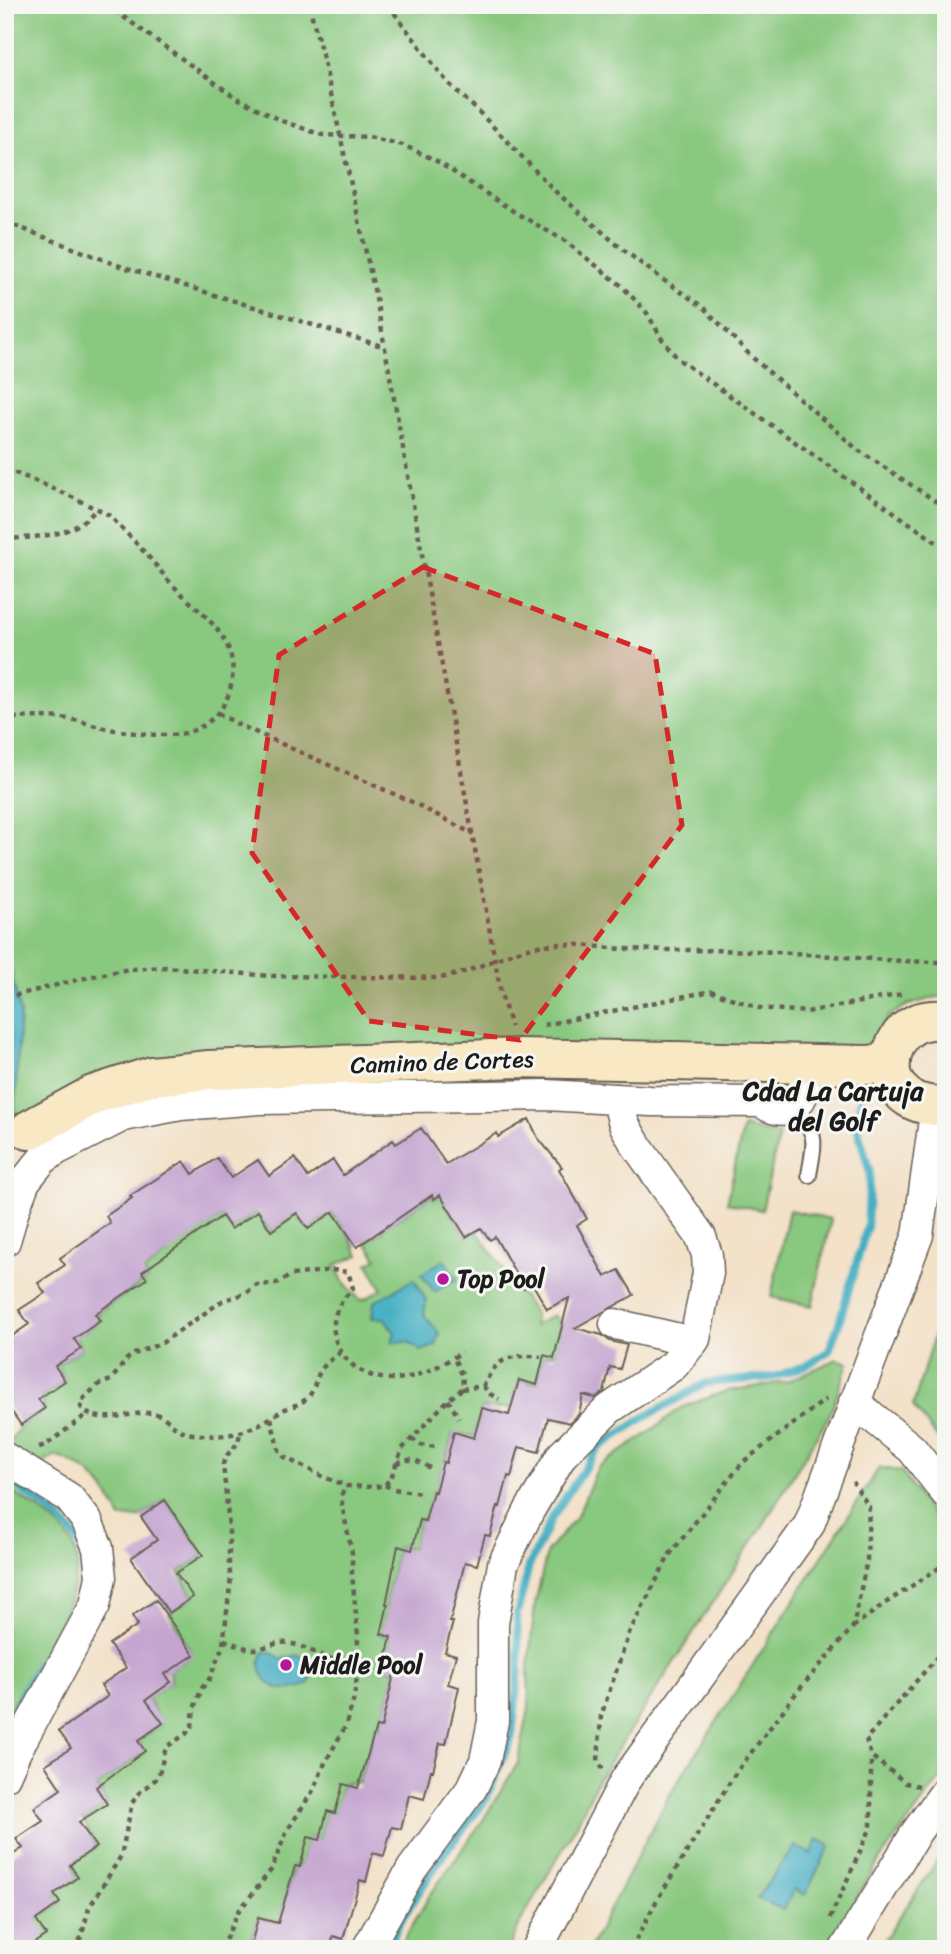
<svg xmlns="http://www.w3.org/2000/svg" width="951" height="1954" font-family="Sriracha,sans-serif">
<rect width="100%" height="100%" fill="#f6f6f2"/>
<filter id="ink" filterUnits="userSpaceOnUse"><feTurbulence type="fractalNoise" baseFrequency=".0143" numOctaves="2"/><feDisplacementMap in="SourceGraphic" scale="14" xChannelSelector="R" yChannelSelector="G"/><feConvolveMatrix kernelMatrix="1 2 1 2 8 2 1 2 1" color-interpolation-filters="sRGB"/></filter>
<filter id="wash" filterUnits="userSpaceOnUse"><feTurbulence type="fractalNoise" baseFrequency=".00686" numOctaves="4" result="noise"/><feDisplacementMap in="SourceGraphic" scale="28" xChannelSelector="R" yChannelSelector="G"/><feGaussianBlur stdDeviation="1.57" result="paint"/><feColorMatrix in="noise" values="0 0 0 0 0 0 0 0 0 0 0 0 0 0 0 0 0 1.4 0 .05"/><feComposite in="paint" operator="in"/></filter>
<g filter="url(#wash)">
<rect width="100%" height="100%" fill="#f3e1c8"/>
<path fill="#89c87f" stroke="#52724e" stroke-width="2" d="M 5,5 L 946,5 L 946,997 L 937,997 L 908,1005 L 889,1016 L 872,1042 L 851,1051 L 163,1063 L 5,1122 Z
M 743,1127 L 779,1135 L 762,1210 L 727,1203 Z
M 454,1185 L 447,1206 L 466,1237 L 477,1231 L 535,1314 L 534,1326 L 553,1315 L 563,1325 L 556,1353 L 544,1355 L 537,1383 L 519,1380 L 511,1408 L 482,1408 L 475,1436 L 453,1433 L 446,1460 L 443,1462 L 436,1490 L 433,1492 L 426,1520 L 420,1520 L 413,1548 L 398,1546 L 386,1604 L 388,1606 L 381,1634 L 391,1639 L 384,1667 L 395,1671 L 381,1728 L 376,1727 L 359,1782 L 343,1784 L 336,1813 L 327,1812 L 320,1840 L 309,1837 L 301,1865 L 294,1866 L 279,1922 L 258,1918 L 249,1949 L 25,1949 L 36,1920 L 60,1904 L 54,1894 L 78,1877 L 72,1863 L 96,1847 L 83,1820 L 107,1804 L 97,1786 L 144,1752 L 139,1740 L 162,1724 L 147,1699 L 171,1682 L 169,1671 L 193,1655 L 169,1613 L 193,1597 L 179,1572 L 203,1555 L 165,1500 L 141,1517 L 121,1518 C 104,1485 91,1467 55,1456 L 36,1468 L 5,1449 L 21,1425 L 45,1409 L 41,1397 L 65,1381 L 57,1365 L 81,1349 L 76,1337 L 100,1321 L 98,1313 L 147,1279 L 144,1271 L 167,1254 L 168,1251 L 222,1216 L 231,1229 L 256,1213 L 271,1231 L 295,1214 L 308,1229 L 332,1213 L 347,1232 L 359,1255 L 335,1265 L 343,1281 L 360,1300 L 367,1298 L 382,1289 L 368,1264 L 377,1259 L 366,1242 L 384,1231 L 383,1229 L 431,1196 L 435,1199 Z
M 789,1210 L 831,1219 L 812,1306 L 771,1297 Z
M 946,1294 L 946,1449 L 913,1406 Z
M 837,1359 L 848,1363 L 830,1414 L 767,1519 L 597,1781 L 577,1824 L 521,1921 L 509,1949 L 398,1949 L 430,1895 L 483,1820 L 518,1763 L 529,1709 L 528,1669 L 535,1604 L 547,1552 L 577,1516 L 598,1467 L 643,1437 L 682,1407 L 727,1391 L 786,1382 Z
M 879,1468 L 901,1471 L 946,1535 L 946,1771 L 881,1858 L 826,1949 L 589,1949 L 670,1794 Z
M 5,1487 C 26,1502 54,1515 68,1537 C 73,1543 78,1560 77,1567 C 74,1613 26,1675 5,1717 Z
M 946,1848 L 946,1949 L 878,1949 Z"/>
<path fill="#44afc3" stroke="#306670" stroke-width="2" d="M 5,943 L 20,1013 L 14,1122 L 5,1122 L 7,1023 L 5,1012 Z
M 444,1260 L 457,1279 L 435,1292 L 421,1274 Z
M 414,1279 L 426,1300 L 424,1315 L 439,1333 L 436,1345 L 422,1351 L 408,1342 L 392,1342 L 395,1333 L 384,1318 L 372,1318 L 374,1302 Z
M 264,1652 L 271,1652 L 281,1659 L 297,1655 L 311,1660 C 315,1670 312,1676 308,1685 C 299,1687 289,1691 279,1688 C 263,1683 255,1666 264,1652 Z
M 818,1839 L 830,1846 L 805,1895 L 794,1889 L 784,1910 L 757,1898 L 795,1846 L 811,1854 Z"/>
<g fill="none" stroke-linecap="round" stroke-linejoin="round">
<path stroke="#44afc3" stroke-width="8" d="M 5,1479 C 29,1496 59,1512 75,1537 C 107,1586 53,1641 29,1681 C 20,1696 13,1713 5,1729
M 386,1949 L 403,1917 L 442,1856 L 487,1798 L 512,1736 L 519,1668 L 517,1614 L 529,1566 L 551,1519 L 598,1448 L 645,1417 L 706,1383 L 774,1377 L 807,1365 L 829,1351 L 839,1323 L 867,1227 L 870,1173 L 857,1126 L 862,1085"/>
</g>
<g id="blocks">
<path fill="#c5a5d0" d="M 529,1119 L 538,1138 L 562,1167 L 559,1169 L 587,1219 L 577,1225 L 605,1277 L 619,1270 L 634,1295 L 575,1328 L 602,1335 L 610,1341 L 627,1345 L 620,1369 L 610,1367 L 604,1392 L 595,1398 L 583,1395 L 579,1414 L 570,1423 L 548,1418 L 539,1452 L 519,1447 L 511,1477 L 508,1476 L 500,1507 L 498,1506 L 490,1536 L 485,1535 L 477,1565 L 465,1562 L 450,1622 L 453,1622 L 445,1652 L 456,1655 L 448,1684 L 459,1687 L 446,1744 L 440,1743 L 433,1771 L 431,1770 L 424,1799 L 409,1795 L 401,1829 L 392,1827 L 384,1856 L 373,1853 L 366,1882 L 360,1880 L 343,1939 L 333,1936 L 331,1949 L 250,1949 L 258,1918 L 278,1923 L 295,1866 L 300,1867 L 308,1837 L 320,1840 L 327,1811 L 335,1813 L 343,1784 L 358,1788 L 376,1727 L 381,1728 L 395,1670 L 384,1667 L 391,1637 L 381,1634 L 388,1604 L 386,1604 L 398,1546 L 412,1550 L 420,1520 L 425,1521 L 433,1491 L 435,1492 L 443,1462 L 446,1463 L 454,1432 L 474,1438 L 482,1408 L 509,1415 L 519,1380 L 537,1385 L 544,1355 L 554,1358 L 569,1298 L 547,1309 L 532,1283 L 524,1288 L 495,1237 L 490,1240 L 481,1228 L 466,1237 L 440,1195 L 434,1199 L 432,1195 L 357,1247 L 333,1212 L 308,1229 L 297,1213 L 271,1231 L 258,1211 L 231,1229 L 222,1216 L 142,1272 L 147,1279 L 95,1314 L 100,1321 L 74,1339 L 81,1349 L 55,1366 L 65,1381 L 38,1399 L 45,1408 L 21,1425 L 5,1402 L 5,1341 L 29,1324 L 19,1310 L 45,1293 L 38,1283 L 65,1265 L 60,1258 L 110,1223 L 106,1216 L 132,1198 L 130,1196 L 184,1161 L 193,1174 L 217,1158 L 231,1178 L 258,1160 L 269,1176 L 295,1158 L 308,1177 L 333,1160 L 343,1175 L 393,1140 L 396,1144 L 421,1128 L 446,1164 L 497,1133 L 498,1137 Z
M 165,1500 L 203,1555 L 176,1573 L 193,1597 L 169,1613 L 131,1558 L 157,1540 L 141,1517 Z
M 156,1600 L 194,1655 L 165,1674 L 171,1682 L 146,1700 L 163,1723 L 138,1741 L 145,1751 L 96,1787 L 107,1804 L 79,1822 L 96,1847 L 70,1865 L 78,1877 L 54,1894 L 60,1903 L 36,1920 L 46,1935 L 25,1949 L 5,1949 L 5,1860 L 23,1848 L 16,1839 L 43,1821 L 34,1808 L 61,1789 L 45,1765 L 71,1748 L 59,1731 L 108,1696 L 101,1685 L 126,1668 L 109,1644 L 138,1625 L 132,1616 Z"/>
</g>
</g>
<g filter="url(#ink)">
<use href="#blocks" fill-opacity="0" stroke="#676158" stroke-width="2"/>
<g fill="none" stroke-linecap="round" stroke-linejoin="round">
<defs>
<path id="lane" d="M 793,1107 C 819,1135 815,1139 809,1175"/>
<path id="street" d="M 5,1241 L 14,1210 L 25,1181 L 42,1160 L 58,1149 L 123,1116 L 181,1105 L 259,1099 L 547,1095 L 650,1101 L 762,1102 C 776,1114 798,1113 803,1092 C 806,1083 805,1072 806,1063
M 615,1324 L 693,1342
M 854,1402 L 912,1449 L 946,1493
M 5,1458 L 69,1498 L 87,1521 L 98,1548 L 101,1577 L 95,1605 L 16,1751 L 5,1776
M 367,1949 L 412,1869 L 472,1788 L 485,1761 L 493,1721 L 493,1623 L 503,1564 L 529,1511 L 562,1455 L 609,1409 L 674,1365 L 695,1339 L 708,1273 L 707,1255 L 701,1237 L 636,1145 L 624,1124 L 617,1099
M 537,1949 L 626,1779 L 809,1525 L 918,1235 L 936,1106
M 845,1949 L 917,1831 L 946,1791"/>
<path id="secondary" d="M 946,1020 C 933,1019 919,1020 909,1028 C 893,1039 886,1065 894,1082 C 896,1087 904,1095 909,1098 C 919,1105 934,1106 946,1107
M 29,1130 L 93,1095 L 152,1076 L 209,1070 L 518,1058 L 868,1065 L 891,1063"/>
</defs>
<use href="#lane" stroke="#676158" stroke-width="18"/>
<use href="#street" stroke="#676158" stroke-width="33"/>
<use href="#secondary" stroke="#676158" stroke-width="42"/>
<path stroke="#676158" stroke-width="4.5" stroke-dasharray="5 5" stroke-linecap="butt" d="M 107,5 L 235,97 L 282,121 L 322,135 L 369,137 L 403,145 L 435,160 L 513,211 L 565,241 L 622,286 L 647,313 L 662,339 L 678,359 L 946,549
M 309,5 L 324,62 L 376,298 L 501,994 L 511,1027
M 388,5 L 447,82 L 477,110 L 556,192 L 621,248 L 662,279 L 703,307 L 753,358 L 858,450 L 946,508
M 5,222 L 120,266 L 385,347
M 5,469 C 33,480 61,491 88,505 C 94,508 102,510 107,514 C 113,518 117,524 122,529 C 139,545 153,562 168,580 C 199,615 246,637 229,693 C 223,712 207,726 189,732 C 166,739 123,732 99,727 C 91,725 83,721 74,720 C 51,715 28,718 5,718
M 5,539 C 37,537 75,537 96,509
M 218,713 L 239,725 L 412,802 L 473,834
M 5,998 L 93,976 L 130,969 L 166,967 L 270,976 L 439,978 C 476,973 508,949 545,945 C 572,942 599,948 625,949 C 675,951 725,949 775,952 C 832,955 888,962 946,962
M 544,1025 L 711,991 L 759,1008 L 807,1012 L 902,994
M 341,1352 C 334,1357 326,1363 321,1370 C 315,1379 315,1391 307,1398 C 300,1405 291,1406 283,1410 C 277,1413 271,1418 265,1421 C 240,1435 222,1438 193,1434 C 170,1431 169,1412 147,1413 C 128,1413 95,1426 81,1407 L 82,1400 L 98,1385 L 111,1380 L 127,1359 L 134,1354 L 162,1343 L 222,1301 L 246,1293 L 257,1285 L 275,1284 L 292,1275 L 332,1270 L 348,1272 L 353,1288 C 347,1295 341,1301 337,1310 C 323,1347 356,1379 392,1379 C 418,1379 440,1366 462,1352
M 483,1386 L 490,1394 L 499,1399
M 462,1389 L 483,1386 C 487,1381 488,1376 492,1371 C 504,1354 524,1355 541,1357
M 448,1400 L 459,1418
M 271,1418 L 278,1448 L 284,1457 L 324,1477 L 346,1486 L 375,1487 L 385,1485 L 391,1478 L 402,1449 L 448,1400 L 462,1389 L 463,1376 L 453,1357
M 412,1438 C 419,1447 429,1448 439,1445
M 39,1447 L 46,1445 L 82,1418 L 87,1413
M 397,1463 C 412,1457 417,1460 430,1468
M 385,1485 C 399,1493 409,1489 422,1494
M 853,1627 L 884,1604 L 939,1568 L 946,1567
M 224,1640 C 234,1643 246,1650 256,1649 C 267,1648 276,1641 288,1643 C 301,1645 313,1652 325,1657 C 335,1661 346,1661 358,1661
M 935,1766 L 946,1746
M 603,1769 L 598,1761 L 601,1716 L 629,1633 L 670,1554 L 743,1462 L 826,1399
M 919,1786 L 906,1783 L 871,1756 L 866,1739 L 939,1655 L 946,1641
M 830,1918 L 871,1827 L 871,1757
M 73,1949 L 81,1938 L 89,1908 L 121,1856 L 132,1803 L 139,1793 L 156,1779 L 159,1774 L 165,1751 L 168,1746 L 186,1734 L 192,1726 L 194,1709 L 198,1698 L 202,1688 L 210,1678 L 223,1645 L 231,1578 L 229,1567 L 229,1527 L 223,1464 C 227,1449 237,1452 240,1433
M 221,1949 L 238,1912 L 271,1870 L 287,1831 L 314,1789 L 325,1763 L 345,1727 L 353,1702 L 357,1678 L 358,1636 L 352,1574 L 352,1553 L 342,1505 L 342,1494 L 346,1486
M 631,1949 L 657,1900 L 735,1774 L 797,1692 L 853,1627 L 867,1560 L 869,1507 L 853,1482"/>
<use href="#lane" stroke="#fff" stroke-width="14"/>
<use href="#street" stroke="#fff" stroke-width="30"/>
<use href="#secondary" stroke="#f8e8c3" stroke-width="38"/>
</g>
</g>
<path fill="#d62828" fill-opacity="0.2" stroke="#d62828" stroke-width="5" stroke-dasharray="14 9" stroke-linejoin="round" d="M 423,567 L 655,654 L 682,825 L 520,1040 L 369,1021 L 252,853 L 279,655 Z"/>
<g fill="#b5179e" stroke="#f6f6f2" stroke-width="2.5">
<circle cx="443" cy="1279" r="7"/>
<circle cx="286" cy="1665" r="7"/>
</g>
<g text-anchor="middle" dominant-baseline="central" stroke-width="6" stroke-linejoin="round" paint-order="stroke">
<g font-size="24" fill="#1c1c1c" stroke="#f6f6f2">
<text transform="translate(442 1062) rotate(-2)">Camino de Cortes</text>
</g>
<g font-size="24" font-weight="bold" fill="#1c1c1c" stroke="#f6f6f2" text-anchor="start">
<text x="457" y="1279">Top Pool</text>
<text x="300" y="1665">Middle Pool</text>
</g>
<g font-size="26" font-weight="bold" fill="#1c1c1c" stroke="#f6f6f2">
<text x="833" y="1091">Cdad La Cartuja<tspan x="833" dy="30">del Golf</tspan></text>
</g>
</g>
<rect width="951" height="1954" fill="none" stroke="#f6f6f2" stroke-width="28"/>
</svg>
